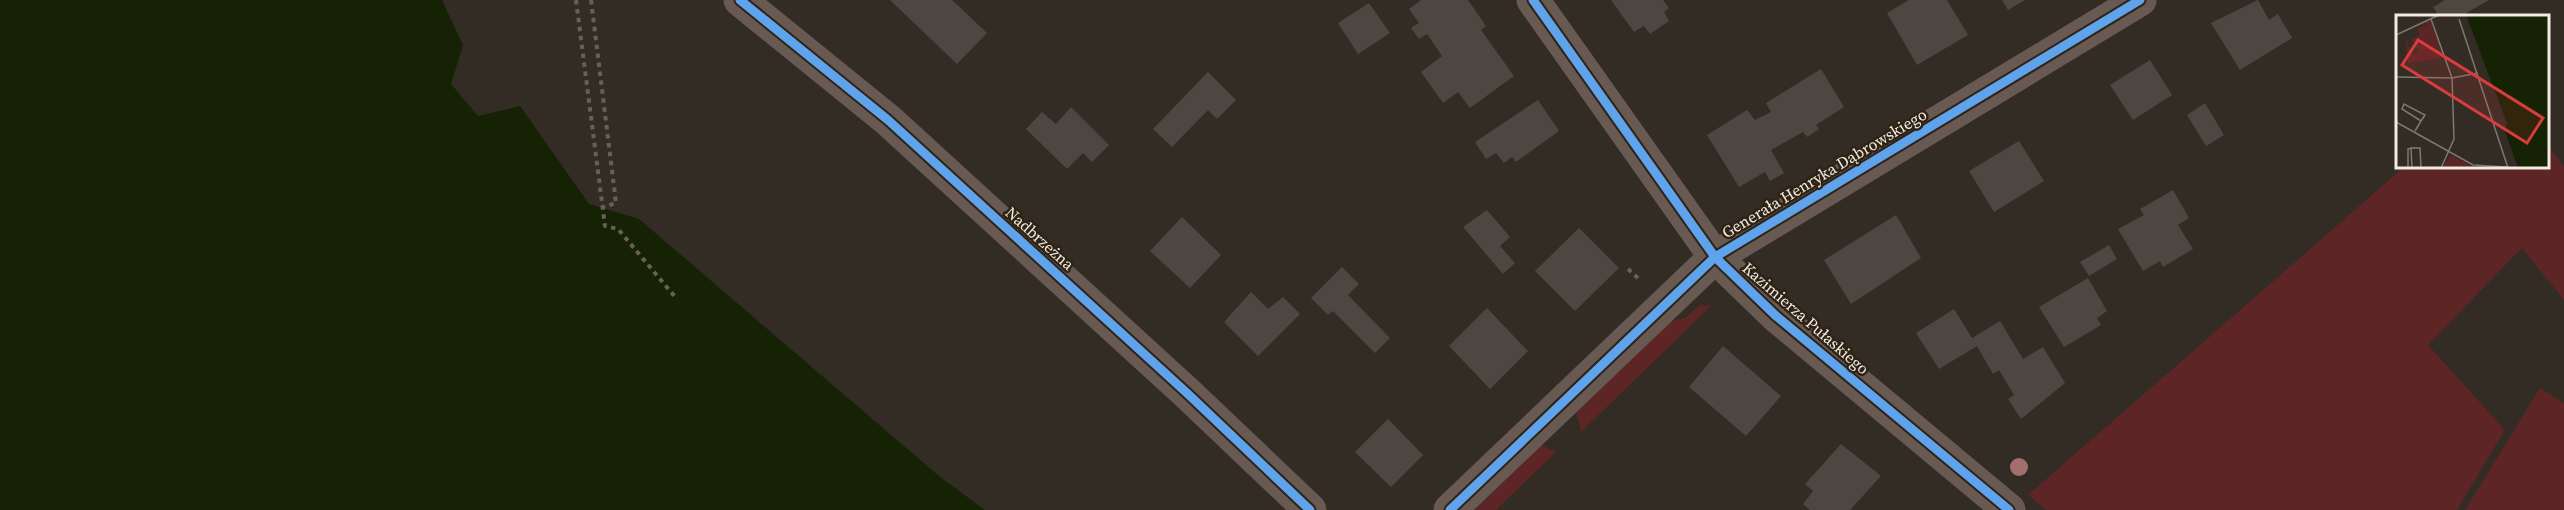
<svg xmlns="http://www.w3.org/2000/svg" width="2564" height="510" font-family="'Source Serif 4',serif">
<rect width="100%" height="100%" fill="#322c24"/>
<path fill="#5d2526" d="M 2548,145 L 2564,166 L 2564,300 L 2522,248 L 2428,345 L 2505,430 L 2457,510 L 2047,510 L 2028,495 L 2404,167 L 2548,166 Z
M 1700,305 L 1711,306 L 1581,432 L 1576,412 L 1671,321 L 1685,318 Z
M 2540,388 L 2564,403 L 2564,510 L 2465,510 Z
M 1541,445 L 1556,452 L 1496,510 L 1475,510 Z"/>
<path fill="#152204" d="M 0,0 L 442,0 L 463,45 L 451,84 L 478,116 L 520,106 L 589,204 L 639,219 L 940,477 L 985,510 L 0,510 Z"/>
<path fill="#4c4841" d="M 890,0 L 952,0 L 987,33 L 957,64 Z
M 1421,0 L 1468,0 L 1486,26 L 1481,30 L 1514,76 L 1470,108 L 1458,92 L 1443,103 L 1421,72 L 1442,56 L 1427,34 L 1419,39 L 1411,28 L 1419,23 L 1409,9 Z
M 1611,0 L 1663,0 L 1669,8 L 1664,12 L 1669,21 L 1650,34 L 1644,26 L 1634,32 Z
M 1909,0 L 1947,0 L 1968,35 L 1917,65 L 1887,13 Z
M 2002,0 L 2025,0 L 2008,10 Z
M 2258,0 L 2269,20 L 2278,14 L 2292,38 L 2240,70 L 2211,23 Z
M 2445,0 L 2489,0 L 2461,16 L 2439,16 L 2433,7 Z
M 1369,3 L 1390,33 L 1358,54 L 1338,23 Z
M 2150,60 L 2172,95 L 2133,120 L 2110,85 Z
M 1821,69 L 1844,107 L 1816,125 L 1819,129 L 1807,137 L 1803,132 L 1771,150 L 1784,173 L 1770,181 L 1765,172 L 1739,187 L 1707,135 L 1747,110 L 1755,120 L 1771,112 L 1766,103 Z
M 1208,72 L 1236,100 L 1217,119 L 1208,110 L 1172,147 L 1153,129 Z
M 1538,100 L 1559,131 L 1516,162 L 1512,157 L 1504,163 L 1496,153 L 1486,159 L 1475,142 Z
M 2205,103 L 2224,135 L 2206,146 L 2187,115 Z
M 1071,107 L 1109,145 L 1092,162 L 1083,153 L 1067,169 L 1026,129 L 1042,112 L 1056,124 Z
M 2019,141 L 2044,181 L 1994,212 L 1969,171 Z
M 2173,190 L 2189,218 L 2178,225 L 2193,249 L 2163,267 L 2160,261 L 2143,271 L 2118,229 L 2144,215 L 2140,209 Z
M 1487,210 L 1510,237 L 1500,246 L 1515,263 L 1503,274 L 1463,227 Z
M 1896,215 L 1921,258 L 1851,304 L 1824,260 Z
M 1182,217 L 1221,255 L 1190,288 L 1150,251 Z
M 1579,228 L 1619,268 L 1575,311 L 1535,271 Z
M 2109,245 L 2117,259 L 2089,276 L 2080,262 Z
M 1342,267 L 1359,284 L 1348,295 L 1390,338 L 1375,353 L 1333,311 L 1328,315 L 1311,298 Z
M 2088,278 L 2107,311 L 2097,318 L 2101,325 L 2064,347 L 2039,307 Z
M 1251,292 L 1268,309 L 1283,297 L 1300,314 L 1258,356 L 1224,322 Z
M 1487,308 L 1528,351 L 1490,389 L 1449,346 Z
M 1954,309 L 1972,338 L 2000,321 L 2023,359 L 2043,347 L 2065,383 L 2021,419 L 2008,399 L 2014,395 L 1999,370 L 1993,374 L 1977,346 L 1939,369 L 1916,333 Z
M 1723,346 L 1781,396 L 1746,436 L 1689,387 Z
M 1388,419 L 1423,455 L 1391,487 L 1355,452 Z
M 1841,444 L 1881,476 L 1850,510 L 1810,510 L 1803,504 L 1813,491 L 1805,484 Z"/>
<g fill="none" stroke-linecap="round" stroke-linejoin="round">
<path stroke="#695f59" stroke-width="4" stroke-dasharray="4.5 4.5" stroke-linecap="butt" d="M 576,0 L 605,226 L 618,229 L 676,298
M 591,0 L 616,203 L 603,207
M 1628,269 L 1640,280"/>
<path stroke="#685a52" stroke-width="33" d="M 740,0 L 888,120 L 1188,394 L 1310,510
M 1533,0 L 1715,257 L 1775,315 L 2009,510
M 1450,510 L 1715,257 L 2140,0"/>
<defs>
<path id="cycleway" d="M 740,0 L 888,120 L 1188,394 L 1310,510
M 1533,0 L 1715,257 L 1775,315 L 2009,510
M 1450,510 L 1715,257 L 2140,0"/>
</defs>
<use href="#cycleway" stroke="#2e2314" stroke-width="13"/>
<use href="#cycleway" stroke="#60a3ed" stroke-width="9"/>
</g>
<circle fill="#a2706c" cx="2019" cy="467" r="9"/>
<g text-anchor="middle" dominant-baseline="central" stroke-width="5" stroke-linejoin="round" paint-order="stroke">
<g font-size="16" fill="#f3ebe2" stroke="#2e2314">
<text transform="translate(1824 173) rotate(-31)">Generała Henryka Dąbrowskiego</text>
<text transform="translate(1040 238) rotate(42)">Nadbrzeżna</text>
<text transform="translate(1806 318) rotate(41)">Kazimierza Pułaskiego</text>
</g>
</g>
<g transform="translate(2396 15)">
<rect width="153" height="153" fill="#322c24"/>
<path d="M 34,6 L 48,42 L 12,48 L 9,19 L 16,39 L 23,37 L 15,24 L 24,20 L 21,14 L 30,10 L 32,14 L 30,8 L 28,8 ZM 55,140 L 71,149 L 82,153 L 46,153 Z" fill="#5d2526"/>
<path d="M 70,0 L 153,0 L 153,153 L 122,153 L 109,116 L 111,108 Z" fill="#152204"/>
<path fill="none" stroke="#7f7870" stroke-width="1.5" d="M 35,4 L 56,63 L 58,124 L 45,153M 63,4 L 112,153M 0,20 L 43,0M 0,62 L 56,63 L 82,58M 0,107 L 77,150 L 111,152M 19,116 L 25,106 L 29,100 L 8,89 L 6,94 L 25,106M 15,133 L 24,133 L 25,153M 12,153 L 12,134 L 15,133 L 16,153"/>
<path fill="#d93c3b" fill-opacity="0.15" stroke="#d93c3b" stroke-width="3" d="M 22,25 L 147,103 L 131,128 L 6,50 Z"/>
<rect width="153" height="153" fill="none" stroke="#f3ebe2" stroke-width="3"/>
</g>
</svg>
